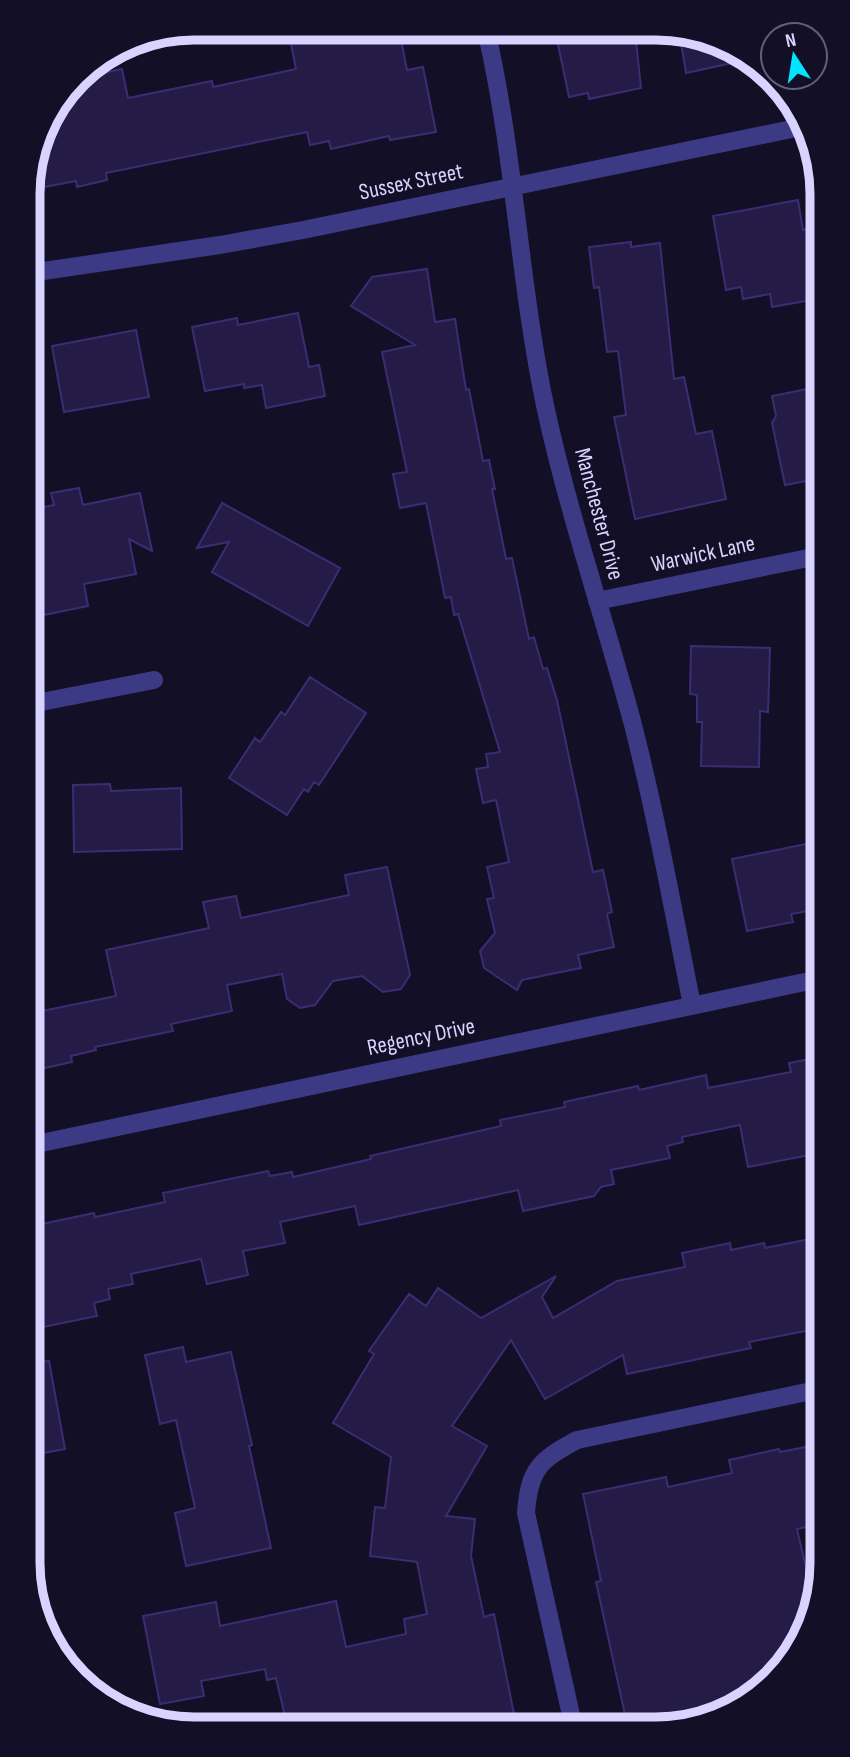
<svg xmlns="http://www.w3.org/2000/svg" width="850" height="1757" font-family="'Sofia Sans Condensed',sans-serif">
<rect width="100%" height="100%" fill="#130f26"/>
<path fill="#241b47" stroke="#3b2d73" stroke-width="2" d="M 288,29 L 399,29 L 407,70 L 423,67 L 436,132 L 390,140 L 389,136 L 331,149 L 329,141 L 310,145 L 307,132 L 106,173 L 107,180 L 77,187 L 76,181 L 39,188 L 33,159 L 45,120 L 78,78 L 122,69 L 128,98 L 212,81 L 213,87 L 296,69 Z
M 555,30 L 635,31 L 641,88 L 589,99 L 588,93 L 569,97 Z
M 679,31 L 688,31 L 746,60 L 686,73 Z
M 798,200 L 803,230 L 817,227 L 817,299 L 772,307 L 770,294 L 743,299 L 741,287 L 726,290 L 713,216 Z
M 631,242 L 631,247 L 660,243 L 674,379 L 684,377 L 696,434 L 712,431 L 726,499 L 635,519 L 614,417 L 626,415 L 618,351 L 607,352 L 599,287 L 594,288 L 589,247 Z
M 427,269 L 435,322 L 455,319 L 466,390 L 469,389 L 483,461 L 489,460 L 495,489 L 492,489 L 506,559 L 512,558 L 529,639 L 534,637 L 543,669 L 547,668 L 557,700 L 593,872 L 603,870 L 612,912 L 607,914 L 614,947 L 578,955 L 581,968 L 522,980 L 517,990 L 484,968 L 480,951 L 495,933 L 487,899 L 494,898 L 487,867 L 509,862 L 496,800 L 483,803 L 476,769 L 488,767 L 486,754 L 500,752 L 458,614 L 454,615 L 451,597 L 445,598 L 426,503 L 400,508 L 393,474 L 407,472 L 382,352 L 415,345 L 351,306 L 372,277 Z
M 298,313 L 309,367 L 319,365 L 325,396 L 266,408 L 262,385 L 244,388 L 244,384 L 205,391 L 192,327 L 237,318 L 238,325 Z
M 136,330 L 149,397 L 64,412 L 52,346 Z
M 817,387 L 817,479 L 785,485 L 772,423 L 776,416 L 772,396 Z
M 79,488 L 83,505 L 140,493 L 152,551 L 129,539 L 136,574 L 84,584 L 88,606 L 39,616 L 38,610 L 31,612 L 30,510 L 54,505 L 51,493 Z
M 222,503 L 340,568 L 308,626 L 212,572 L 229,542 L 197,548 Z
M 691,646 L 770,648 L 768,712 L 760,711 L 759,767 L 701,766 L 702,722 L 697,722 L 697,695 L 690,694 Z
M 310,677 L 366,713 L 319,785 L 314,782 L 308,792 L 304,789 L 287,815 L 229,778 L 255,738 L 260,742 L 281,712 L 285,715 Z
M 110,784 L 111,791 L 181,788 L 182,849 L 74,852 L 73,785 Z
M 811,843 L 819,883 L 819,909 L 791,914 L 793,922 L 747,931 L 732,859 Z
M 387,867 L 410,975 L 401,989 L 383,992 L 362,976 L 333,981 L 315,1005 L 300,1008 L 287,999 L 282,974 L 227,985 L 232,1011 L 171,1024 L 173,1031 L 95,1047 L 96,1050 L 71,1056 L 72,1062 L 32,1071 L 32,1013 L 116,996 L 106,950 L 209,928 L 203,902 L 236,896 L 241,918 L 349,895 L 345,875 Z
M 820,1057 L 820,1153 L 748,1167 L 740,1125 L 682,1137 L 683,1142 L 667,1146 L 670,1158 L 611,1170 L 614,1184 L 601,1187 L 594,1196 L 523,1211 L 518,1190 L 359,1225 L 355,1206 L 280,1222 L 285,1243 L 243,1251 L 248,1275 L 207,1284 L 201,1259 L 131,1274 L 133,1284 L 108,1289 L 110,1299 L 94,1303 L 97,1316 L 33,1329 L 33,1234 L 38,1233 L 37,1225 L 94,1213 L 95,1217 L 165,1202 L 163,1193 L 268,1171 L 270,1176 L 292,1172 L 293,1177 L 371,1159 L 370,1156 L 501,1126 L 500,1120 L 565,1107 L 564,1102 L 638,1086 L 639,1090 L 706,1075 L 708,1088 L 791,1072 L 789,1063 Z
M 820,1237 L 821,1328 L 749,1342 L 751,1348 L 627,1374 L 623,1355 L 545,1399 L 511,1340 L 452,1426 L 487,1446 L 446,1516 L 475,1519 L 471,1556 L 484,1617 L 494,1614 L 516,1724 L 287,1725 L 276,1678 L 267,1680 L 265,1669 L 201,1681 L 204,1696 L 160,1704 L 143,1616 L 216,1602 L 220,1626 L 336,1601 L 346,1647 L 406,1634 L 404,1619 L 427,1614 L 417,1562 L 370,1556 L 375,1507 L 385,1508 L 391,1457 L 333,1423 L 374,1354 L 369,1351 L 409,1294 L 426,1306 L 438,1288 L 481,1318 L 556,1276 L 542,1297 L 553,1318 L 617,1281 L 685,1267 L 682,1253 L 730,1243 L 731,1250 L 764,1243 L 765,1248 Z
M 183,1347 L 186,1362 L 231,1352 L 252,1445 L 249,1446 L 271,1548 L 186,1566 L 175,1513 L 195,1508 L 176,1420 L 160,1424 L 145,1355 Z
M 49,1361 L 65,1449 L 33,1455 L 33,1362 Z
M 821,1444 L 821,1524 L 797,1529 L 813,1598 L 787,1664 L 699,1723 L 627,1724 L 596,1582 L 601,1581 L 583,1494 L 666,1477 L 668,1487 L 732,1473 L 729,1460 L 779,1449 L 780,1452 Z"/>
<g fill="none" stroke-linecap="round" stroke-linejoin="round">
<path stroke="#3d3a85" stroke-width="18" d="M 486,30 C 515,155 519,284 546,410 C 569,515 604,617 632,721 C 656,814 673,910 692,1005
M 30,273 L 220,245 L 303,230 L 801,127
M 597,601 L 818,556
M 31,704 L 154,680
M 32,1145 L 819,979
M 573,1724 L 526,1513 C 529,1469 540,1460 577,1440 L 821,1389"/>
</g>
<g text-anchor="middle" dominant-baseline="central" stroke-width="6" stroke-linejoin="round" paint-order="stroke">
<g font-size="23" fill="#d9d4ff" stroke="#130f26">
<text transform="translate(411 182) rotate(-12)">Sussex Street</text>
<text transform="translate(599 514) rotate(75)">Manchester Drive</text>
<text transform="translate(703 554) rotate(-12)">Warwick Lane</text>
<text transform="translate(421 1037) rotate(-12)">Regency Drive</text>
</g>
</g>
<path d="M0 0H850V1757H0ZM194 40H656A154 154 0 0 1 810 194V1563A154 154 0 0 1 656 1717H194A154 154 0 0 1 40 1563V194A154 154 0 0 1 194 40Z" fill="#130f26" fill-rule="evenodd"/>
<path fill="none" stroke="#d9d4ff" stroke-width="9" d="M194 40H656A154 154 0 0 1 810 194V1563A154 154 0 0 1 656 1717H194A154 154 0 0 1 40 1563V194A154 154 0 0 1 194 40Z"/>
<g transform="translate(794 56) rotate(348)"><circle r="33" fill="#130f26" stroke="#625e7d" stroke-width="2"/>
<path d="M0-5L12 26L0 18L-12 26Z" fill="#00e5ff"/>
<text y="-10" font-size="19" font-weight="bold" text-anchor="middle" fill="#d9d4ff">N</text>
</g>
</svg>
